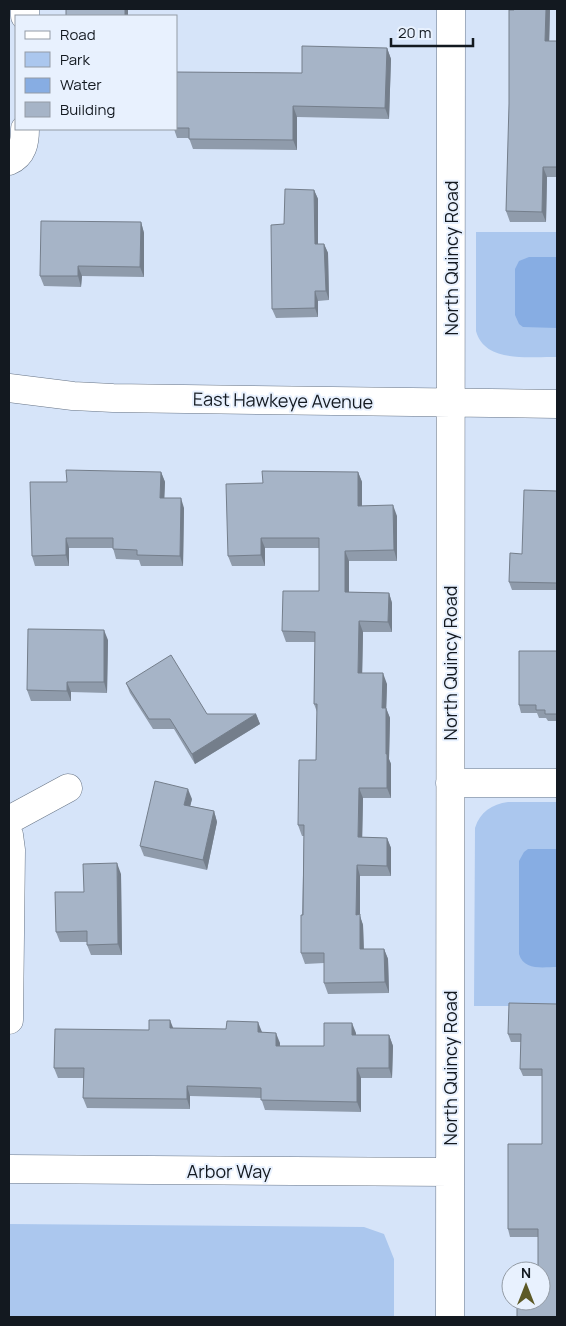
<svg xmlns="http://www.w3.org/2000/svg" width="566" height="1326" font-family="Manrope,sans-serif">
<rect width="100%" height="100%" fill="#d6e4f9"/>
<path fill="#abc7ee" d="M 476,232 L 557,232 L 557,357 C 530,356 485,364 476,331 Z
M 508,802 L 557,802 L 557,1006 L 474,1006 L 475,828 C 480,812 492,804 508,802 Z
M 9,1224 L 364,1227 L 384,1234 L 394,1259 L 394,1317 L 9,1317 Z"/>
<path fill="#87ade3" d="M 529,257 L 557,257 L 557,328 L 523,327 L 519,324 L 515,315 L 515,269 L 519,261 Z
M 528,849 L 557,849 L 557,967 C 543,967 524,971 519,954 L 519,861 L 524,852 Z"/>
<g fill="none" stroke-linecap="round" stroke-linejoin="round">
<defs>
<path id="minor" d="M 25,16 L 25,9
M 9,161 C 23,155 25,142 25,129
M 9,388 L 73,396 L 113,398 L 557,404
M 450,783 L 557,783
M 9,820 L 68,788
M 9,835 L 11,850 L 9,1020
M 9,1169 L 450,1172
M 450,1317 L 451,9"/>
</defs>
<use href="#minor" stroke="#677486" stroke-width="29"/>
<use href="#minor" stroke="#fff" stroke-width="28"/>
</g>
<path fill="#8f9bab" d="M 514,9 L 550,9 L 549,41 L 557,41 L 557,177 L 547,177 L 546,222 L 510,222 L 506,211 Z
M 387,48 L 391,59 L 389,119 L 297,117 L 297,150 L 193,149 L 189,138 L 177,138 L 174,129 L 176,129 L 176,72 L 302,73 Z
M 314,190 L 318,199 L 318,244 L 324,244 L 328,253 L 329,300 L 318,301 L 318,317 L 276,318 L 272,309 L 284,224 Z
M 141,222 L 144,233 L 144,277 L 82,276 L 81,287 L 44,286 L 40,276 Z
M 161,472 L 165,482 L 164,498 L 184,508 L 183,566 L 141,566 L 139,560 L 116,559 L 113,548 L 69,548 L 69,566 L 35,566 L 32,556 L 67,482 Z
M 358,472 L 362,482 L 362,506 L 397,516 L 397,561 L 349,561 L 349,592 L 389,593 L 392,603 L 392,632 L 363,632 L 362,673 L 387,684 L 386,708 L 390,718 L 389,759 L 391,764 L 391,798 L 363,798 L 362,837 L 387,838 L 391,848 L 391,876 L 360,876 L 360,916 L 363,925 L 364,949 L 384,949 L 388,959 L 389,993 L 328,994 L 324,983 L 324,963 L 305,964 L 301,953 L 304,836 L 302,836 L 298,825 L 316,760 L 317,712 L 314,704 L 315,642 L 286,642 L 282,631 L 319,591 L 319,548 L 265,548 L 265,566 L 232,566 L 228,556 L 263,483 Z
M 557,491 L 557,590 L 512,590 L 509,582 L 522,554 Z
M 108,640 L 107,693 L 71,692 L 71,701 L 31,701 L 27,690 Z
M 557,651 L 557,721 L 548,721 L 546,718 L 539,718 L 537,713 L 521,713 L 519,705 Z
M 126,683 L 207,714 L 256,714 L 260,724 L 195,764 L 174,729 L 153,729 L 130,693 Z
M 192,799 L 190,806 L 214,811 L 217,822 L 207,870 L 144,856 L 140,846 Z
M 121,874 L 122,955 L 91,955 L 87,945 L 87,942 L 60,942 L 56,932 L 84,892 Z
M 557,1004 L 538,1304 L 538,1237 L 510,1237 L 508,1229 L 542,1144 L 542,1076 L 523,1076 L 520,1069 L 521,1042 L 511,1042 L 508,1034 Z
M 173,1028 L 262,1032 L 280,1043 L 280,1046 L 324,1046 L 356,1033 L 356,1035 L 389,1035 L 393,1046 L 392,1078 L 361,1078 L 361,1112 L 265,1110 L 261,1098 L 190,1096 L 190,1109 L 87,1108 L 83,1098 L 84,1078 L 58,1078 L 54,1068 L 149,1030 Z"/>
<path fill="#747e8b" d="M 125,9 L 128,9 L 128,16 L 125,16 Z
M 546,9 L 550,9 L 549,51 L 545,41 Z
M 387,48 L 391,59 L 389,119 L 385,108 Z
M 293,106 L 297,117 L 297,150 L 293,140 Z
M 543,167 L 547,177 L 546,222 L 542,212 Z
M 314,190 L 318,199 L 318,254 L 315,244 Z
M 141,222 L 144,233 L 144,277 L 140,267 Z
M 324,244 L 328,253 L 329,300 L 326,291 Z
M 78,266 L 82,276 L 81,287 L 78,276 Z
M 315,291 L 318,301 L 318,317 L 315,308 Z
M 161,472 L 165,482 L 164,508 L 160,498 Z
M 358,472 L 362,482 L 362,516 L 358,506 Z
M 181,498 L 184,508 L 183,566 L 180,556 Z
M 393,505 L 397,516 L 397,561 L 394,550 Z
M 66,538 L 69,548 L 69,566 L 66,555 Z
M 261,538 L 265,548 L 265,566 L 261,555 Z
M 345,551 L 349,561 L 349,602 L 345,592 Z
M 389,593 L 392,603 L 392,632 L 388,622 Z
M 359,621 L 363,632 L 362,683 L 358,673 Z
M 104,630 L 108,640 L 107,693 L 104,682 Z
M 383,673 L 387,684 L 386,718 L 382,708 Z
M 67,682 L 71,692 L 71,701 L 67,691 Z
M 386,708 L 390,718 L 389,759 L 391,764 L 391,798 L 387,788 L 386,754 Z
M 256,714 L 260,724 L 195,764 L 192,754 Z
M 359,788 L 363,798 L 362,848 L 358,837 Z
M 188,789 L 192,799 L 188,815 L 184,805 Z
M 214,811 L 217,822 L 207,870 L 203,860 Z
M 387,838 L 391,848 L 391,876 L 387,866 Z
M 117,863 L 121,874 L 122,955 L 118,944 Z
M 357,865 L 360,876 L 360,916 L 363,925 L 364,959 L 360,949 L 356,915 Z
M 384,949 L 388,959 L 389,993 L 385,982 Z
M 170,1020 L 174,1030 L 170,1028 Z
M 258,1022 L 262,1032 L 258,1032 Z
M 352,1023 L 356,1033 L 356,1045 L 352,1035 Z
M 276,1033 L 280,1043 L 279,1057 L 276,1046 Z
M 389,1035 L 393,1046 L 392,1078 L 389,1068 Z
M 357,1068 L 361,1078 L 361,1112 L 357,1102 Z
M 187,1086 L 190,1096 L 190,1109 L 187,1099 Z"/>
<path fill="#a6b4c7" stroke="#747e8b" d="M 66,9 L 125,9 L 125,16 L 66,16 Z
M 514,9 L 546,9 L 545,41 L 557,41 L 557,167 L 543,167 L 542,212 L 506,211 L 509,104 L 509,10 L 514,10 Z
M 302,46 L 387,48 L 385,108 L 293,106 L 293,140 L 189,139 L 189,128 L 176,128 L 176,72 L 302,73 Z
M 285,189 L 314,190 L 315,244 L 324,244 L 326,291 L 315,291 L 315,308 L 272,309 L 271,225 L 284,224 Z
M 41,221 L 141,222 L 140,267 L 78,266 L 78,276 L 40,276 Z
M 66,470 L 161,472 L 160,498 L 181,498 L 180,556 L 137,555 L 137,550 L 113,549 L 113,538 L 66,538 L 66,555 L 32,556 L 30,482 L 67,482 Z
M 262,471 L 358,472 L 358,506 L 393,505 L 394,550 L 345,551 L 345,592 L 389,593 L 388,622 L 359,621 L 358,673 L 383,673 L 382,708 L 386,708 L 386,754 L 387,754 L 387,788 L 359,788 L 358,837 L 387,838 L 387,866 L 357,865 L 356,915 L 360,914 L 360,949 L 384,949 L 385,982 L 324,983 L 324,953 L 301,953 L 301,915 L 303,915 L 304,825 L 298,825 L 299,760 L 316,760 L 317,704 L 314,704 L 315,632 L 282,631 L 283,591 L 319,591 L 319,538 L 261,538 L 261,555 L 228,556 L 226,484 L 263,483 Z
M 524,490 L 557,491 L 557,583 L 509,582 L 510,553 L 522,554 Z
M 28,629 L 104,630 L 104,682 L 67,682 L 67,691 L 27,690 Z
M 519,651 L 557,651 L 557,714 L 545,714 L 545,710 L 536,710 L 536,705 L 519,705 Z
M 171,655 L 207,714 L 256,714 L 192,754 L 170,719 L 149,719 L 126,683 Z
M 155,781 L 188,789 L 184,805 L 214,811 L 203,860 L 140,846 Z
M 117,863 L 118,944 L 87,945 L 87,931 L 56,932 L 55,892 L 84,892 L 83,864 Z
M 509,1003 L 557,1004 L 557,1317 L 517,1317 L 517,1304 L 538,1304 L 538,1301 L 541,1301 L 541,1271 L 538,1271 L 538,1229 L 508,1229 L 508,1144 L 542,1144 L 542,1069 L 520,1069 L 521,1034 L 508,1034 Z
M 149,1020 L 170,1020 L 170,1028 L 226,1029 L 227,1021 L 258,1022 L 258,1032 L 276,1033 L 276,1046 L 324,1046 L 324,1023 L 352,1023 L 352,1035 L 389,1035 L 389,1068 L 357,1068 L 357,1102 L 261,1100 L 261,1088 L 187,1086 L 187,1099 L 83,1098 L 84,1068 L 54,1068 L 55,1029 L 149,1030 Z"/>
<g text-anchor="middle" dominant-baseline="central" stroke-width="4" stroke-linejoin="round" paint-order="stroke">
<g font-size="18" fill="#131920" stroke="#e8f1fe">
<text transform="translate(451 258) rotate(-90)">North Quincy Road</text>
<text transform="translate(283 400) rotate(1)">East Hawkeye Avenue</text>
<text transform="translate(450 663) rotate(-90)">North Quincy Road</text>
<text transform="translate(450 1068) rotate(-90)">North Quincy Road</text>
<text x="229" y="1171">Arbor Way</text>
</g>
</g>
<rect width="566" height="1326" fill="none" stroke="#131920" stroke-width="20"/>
<rect x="15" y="15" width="162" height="115" fill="#e8f1fe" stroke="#939ba5"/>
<rect x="25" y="31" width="25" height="8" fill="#ffffff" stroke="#939ba5"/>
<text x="60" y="40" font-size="15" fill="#131920">Road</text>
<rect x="25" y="52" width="25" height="15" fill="#abc7ee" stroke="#939ba5"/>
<text x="60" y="65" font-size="15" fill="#131920">Park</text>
<rect x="25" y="78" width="25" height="15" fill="#87ade3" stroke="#939ba5"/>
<text x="60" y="90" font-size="15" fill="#131920">Water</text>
<rect x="25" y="102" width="25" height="15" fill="#a6b4c7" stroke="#939ba5"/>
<text x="60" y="115" font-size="15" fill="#131920">Building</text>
<g transform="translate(526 1286)"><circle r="24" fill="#e8f1fe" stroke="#939ba5"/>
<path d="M0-4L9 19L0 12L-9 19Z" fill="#5c5926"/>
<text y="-8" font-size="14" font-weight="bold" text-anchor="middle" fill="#131920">N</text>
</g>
<path d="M391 38v8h82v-8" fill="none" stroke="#131920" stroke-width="2.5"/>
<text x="398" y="38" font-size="15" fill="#131920" stroke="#e8f1fe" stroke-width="4" paint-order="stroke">20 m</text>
</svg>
